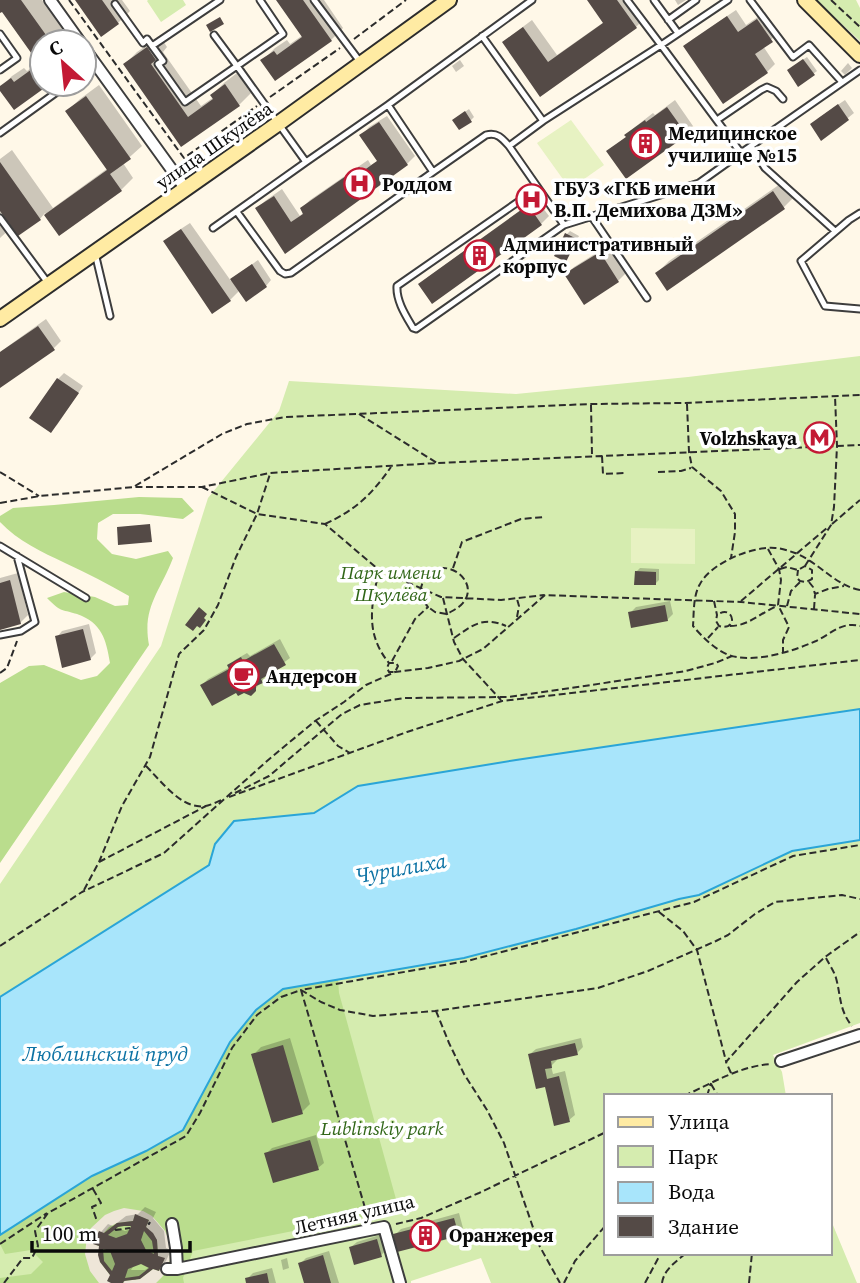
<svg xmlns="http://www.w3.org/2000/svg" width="860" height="1283" font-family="'Source Serif 4',serif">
<rect width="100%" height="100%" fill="#fff8e8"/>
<path fill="#d5ecaf" d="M 148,0 L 183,0 L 186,5 L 161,22 L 147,1 Z
M 816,0 L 856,0 L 860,8 L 860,41 Z
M 860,356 L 860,709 L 516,760 L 326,806 L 314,813 L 234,821 L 215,844 L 209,865 L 0,997 L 0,884 L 161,646 L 208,498 L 279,411 L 289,381 L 516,394 L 688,377 Z
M 860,840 L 860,1023 L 773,1055 L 782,1072 L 786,1096 L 606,1096 L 606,1253 L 830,1253 L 830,1218 L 857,1283 L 491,1283 L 481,1258 L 411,1281 L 411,1283 L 0,1283 L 0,1235 L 92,1176 L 283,989 L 464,958 L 679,899 L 699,895 L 792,851 Z"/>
<path fill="#badd8d" d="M 139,497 L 182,498 L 194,511 L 183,519 L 140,514 L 113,514 L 98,523 L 97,539 L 112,554 L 136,559 L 168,551 L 173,558 C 160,592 142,607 149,645 L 0,863 L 0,683 L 29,666 L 44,665 L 81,680 L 97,676 L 110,663 C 106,639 102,623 77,614 C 60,609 61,612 47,598 L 64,592 L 95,597 L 115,606 L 128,605 L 129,596 C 108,584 87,573 65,563 C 42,552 18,541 0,522 L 0,516 L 13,508 L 54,505 Z
M 338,979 L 339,993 L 399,1210 L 193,1251 L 183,1278 L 184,1283 L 0,1283 L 0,1278 L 31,1274 L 43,1262 L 31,1250 L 5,1254 L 0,1244 L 0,1235 L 92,1176 L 146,1151 L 183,1130 L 230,1042 L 256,1010 L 283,989 Z"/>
<path fill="#e7f2c2" d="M 571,120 L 604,165 L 570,189 L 537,143 Z
M 631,528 L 695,529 L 695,564 L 631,563 Z"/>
<path fill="#eee6d8" d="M 124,1208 L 143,1211 L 152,1216 L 165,1231 L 169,1240 L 170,1260 L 163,1276 L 156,1283 L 123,1283 L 124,1281 L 140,1279 L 153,1269 L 159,1271 L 164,1259 L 158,1256 L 157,1240 L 146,1227 L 149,1220 L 135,1215 L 133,1221 L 117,1223 L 109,1227 L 94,1244 L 99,1246 L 100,1262 L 110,1275 L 111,1283 L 99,1283 L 90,1271 L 85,1254 L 87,1236 L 91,1228 L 105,1215 L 114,1211 Z"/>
<path fill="#a8e5fb" stroke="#2aa5d7" stroke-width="2" d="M 860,709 L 860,840 L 792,851 L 699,895 L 679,899 L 576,929 L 464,958 L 283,989 L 256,1010 L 230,1042 L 183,1130 L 146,1151 L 92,1176 L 0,1235 L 0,997 L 209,865 L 215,844 L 234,821 L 314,813 L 358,786 L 516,760 Z"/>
<path fill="#0003" fill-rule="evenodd" d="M 0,0 L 42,0 L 72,42 L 42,42 L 42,84 L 47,84 L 0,88 L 12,76 L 24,68 L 27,71 L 39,62 L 2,9 L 0,11 Z
M 78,0 L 122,0 L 130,11 L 118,23 Z
M 278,0 L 324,0 L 343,28 L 331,40 L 263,60 L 275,48 L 287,40 L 290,44 L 303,35 Z
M 589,0 L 631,0 L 644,19 L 636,27 L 541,94 L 504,42 L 512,35 L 532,20 L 557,55 L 604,22 Z
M 675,0 L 686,0 L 678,5 Z
M 736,10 L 746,25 L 765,12 L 779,33 L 763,46 L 775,64 L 767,72 L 685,47 L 693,39 Z
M 160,36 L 167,47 L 163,52 L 201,106 L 214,97 L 212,95 L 224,83 L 237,73 L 251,93 L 239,105 L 182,145 L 125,64 L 137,52 Z
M 807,57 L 817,71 L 813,74 L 792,67 Z
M 460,60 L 464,66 L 456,72 L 452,66 Z
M 848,63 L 852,68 L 845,75 L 841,71 Z
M 99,85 L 142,146 L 123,163 L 133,178 L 121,190 L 59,233 L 45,213 L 40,219 L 13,226 L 0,238 L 0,159 L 12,150 L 53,208 L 108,168 L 67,111 L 80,99 Z
M 675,100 L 693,126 L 686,133 L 609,151 L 627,136 L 635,127 L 653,113 L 655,115 Z
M 845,100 L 854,113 L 822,139 L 817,119 Z
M 469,109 L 474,117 L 471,120 L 458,117 Z
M 387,116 L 415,156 L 407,164 L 285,252 L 257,209 L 265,201 L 282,189 L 300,216 L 304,212 L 302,208 L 310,200 L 368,160 L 371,165 L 379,160 L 362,135 L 369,127 Z
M 777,151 L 781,156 L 774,161 L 771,155 Z
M 786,180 L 796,195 L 784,207 L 657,273 L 669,261 Z
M 536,199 L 549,216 L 541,224 L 420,285 L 428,277 Z
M 190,223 L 231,281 L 238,274 L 258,260 L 271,280 L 266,286 L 240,290 L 230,300 L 165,242 L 173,234 Z
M 570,231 L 579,236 L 569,256 L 565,260 L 567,234 Z
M 609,245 L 626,273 L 618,281 L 584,302 L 566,275 L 574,267 Z
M 46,319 L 61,341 L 53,349 L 0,386 L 0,352 Z
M 64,373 L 83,386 L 57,425 L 51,430 L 32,417 L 58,379 Z
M 640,568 L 659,569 L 659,580 L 655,584 L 636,572 Z
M 18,573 L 28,615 L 20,623 L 0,628 L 0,578 Z
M 670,601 L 673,614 L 667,620 L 630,613 L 636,607 Z
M 89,624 L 96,653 L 90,659 L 57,637 L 62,631 Z
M 280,639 L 290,658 L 267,675 L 251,694 L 202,685 L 208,679 L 230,667 L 229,666 L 235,660 L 247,653 L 250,656 Z
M 290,1038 L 310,1104 L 302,1112 L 253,1055 L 261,1047 Z
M 581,1038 L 583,1047 L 577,1053 L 557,1058 L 557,1060 L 551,1066 L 553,1074 L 565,1071 L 575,1115 L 569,1120 L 546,1085 L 530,1054 L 536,1049 Z
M 316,1135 L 324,1163 L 318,1168 L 266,1154 L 272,1148 Z
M 145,1207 L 156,1212 L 153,1218 L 164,1231 L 166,1248 L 171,1250 L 166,1261 L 159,1269 L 153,1267 L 146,1273 L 135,1280 L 127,1279 L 123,1283 L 116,1283 L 112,1275 L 102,1262 L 101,1232 L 108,1224 L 113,1226 L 126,1216 L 138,1214 ZM 134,1223 L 131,1229 L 125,1231 L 114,1226 ZM 141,1262 L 151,1266 L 145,1270 L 131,1270 L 134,1265 Z
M 459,1213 L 463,1228 L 458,1234 L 395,1235 L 401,1229 Z
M 383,1234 L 387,1250 L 381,1255 L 351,1247 L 357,1242 Z
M 329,1251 L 339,1283 L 306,1283 L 300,1264 L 306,1258 Z
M 287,1258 L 289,1268 L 283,1270 L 281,1260 Z
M 272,1268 L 276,1283 L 248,1283 L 247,1279 L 253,1273 Z"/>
<path fill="#544a46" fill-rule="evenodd" d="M 0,0 L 21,0 L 51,42 L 42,42 L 42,84 L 50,84 L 14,110 L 0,91 L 0,86 L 11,78 L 14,82 L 39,64 L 2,12 L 0,13 Z
M 75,0 L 102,0 L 119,24 L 101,37 Z
M 276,0 L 303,0 L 332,41 L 275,81 L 260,60 L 274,51 L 277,55 L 302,37 Z
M 587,0 L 617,0 L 637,28 L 540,97 L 502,42 L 523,27 L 548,62 L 603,23 Z
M 727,16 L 738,32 L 757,19 L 773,42 L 755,54 L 768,73 L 723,104 L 683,46 Z
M 220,17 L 224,24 L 210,32 L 206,25 Z
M 147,47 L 156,60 L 151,64 L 188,117 L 213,99 L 210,95 L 225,84 L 240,106 L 181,147 L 123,64 Z
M 803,59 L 815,75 L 798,87 L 787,70 Z
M 86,96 L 131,159 L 110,174 L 122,191 L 59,236 L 44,215 L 107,170 L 65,111 Z
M 838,104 L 849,120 L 821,141 L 810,124 Z
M 667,107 L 687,135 L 626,179 L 606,151 L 626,137 L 624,135 L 645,120 L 646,122 Z
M 465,111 L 472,122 L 459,130 L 452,120 Z
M 379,122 L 408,165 L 285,254 L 255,208 L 274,196 L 291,222 L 303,214 L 300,208 L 359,167 L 363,171 L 377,161 L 359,135 Z
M 0,162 L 41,220 L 18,236 L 0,211 Z
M 773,191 L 785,209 L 667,291 L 655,273 Z
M 528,205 L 542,225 L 432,304 L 418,284 Z
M 181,229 L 231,301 L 212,314 L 163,241 Z
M 565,233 L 577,239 L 566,262 L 554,256 Z
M 600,252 L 619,282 L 584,305 L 564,274 Z
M 252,264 L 267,287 L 246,302 L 230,279 Z
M 38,326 L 55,350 L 0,388 L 0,352 Z
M 57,378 L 79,393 L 51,433 L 29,418 Z
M 150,524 L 152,542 L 118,545 L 117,527 Z
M 635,571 L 656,572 L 656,585 L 634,585 Z
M 10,580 L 21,624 L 0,630 L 0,583 Z
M 665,605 L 668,621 L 631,628 L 628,612 Z
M 199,607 L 207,614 L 204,618 L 206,620 L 200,628 L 197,626 L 193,631 L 185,625 Z
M 83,629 L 91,660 L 62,668 L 55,636 Z
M 274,644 L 286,665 L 261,679 L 263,683 L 256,686 L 256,691 L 251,696 L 244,693 L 238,696 L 236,693 L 212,706 L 200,685 L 229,669 L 227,665 L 241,657 L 243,661 Z
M 575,1043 L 578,1055 L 551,1061 L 552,1068 L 545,1069 L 547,1079 L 559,1076 L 570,1122 L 554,1126 L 545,1087 L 536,1089 L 528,1054 Z
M 283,1045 L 303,1114 L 272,1123 L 251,1054 Z
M 310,1140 L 319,1170 L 273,1183 L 264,1153 Z
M 135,1214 L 149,1220 L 146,1227 L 153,1233 L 157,1240 L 158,1256 L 165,1258 L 159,1271 L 153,1269 L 140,1279 L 124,1281 L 123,1283 L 111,1283 L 107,1281 L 110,1275 L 100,1262 L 98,1255 L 99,1246 L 93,1244 L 99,1231 L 104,1233 L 117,1223 L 133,1221 ZM 124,1226 L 131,1226 L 127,1234 L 116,1238 L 108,1235 L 118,1227 ZM 144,1231 L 152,1241 L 154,1254 L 146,1250 L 141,1240 ZM 103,1249 L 110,1251 L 115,1264 L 112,1271 L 104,1261 ZM 141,1264 L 149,1268 L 139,1276 L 125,1278 L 128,1269 Z
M 454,1218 L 459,1236 L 397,1252 L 393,1234 Z
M 377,1239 L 382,1257 L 354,1265 L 349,1247 Z
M 323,1255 L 331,1283 L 304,1283 L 298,1263 Z
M 267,1273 L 269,1283 L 246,1283 L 245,1278 Z"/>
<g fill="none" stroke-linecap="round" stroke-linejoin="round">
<defs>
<path id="lane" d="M 314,0 L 361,63
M 627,0 L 661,45 L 728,0
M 654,0 L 678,33
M 750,0 L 793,57 L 809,45 L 842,82
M 115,4 L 143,43 L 147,39 L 163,61 L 158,64 L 185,102 L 237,66 L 306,162 L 388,105 L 433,172 L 486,135 C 497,132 502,138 509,146 L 543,121 L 661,45 L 741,153 L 860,70
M 668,20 L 696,0
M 0,34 L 17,58 L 0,70
M 214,35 L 237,66 L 283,34 L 260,0
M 482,36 L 543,121
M 152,46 L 220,0
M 84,73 L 96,64
M 388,105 L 532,0
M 717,120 L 761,90 L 767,87 L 776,91 L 783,99
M 0,133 L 68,84
M 509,146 L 564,225
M 751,146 L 765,168 L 835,231
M 538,188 L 397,286 C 396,301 406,316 413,328 L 416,329 L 564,225 L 699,183 L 741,153
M 237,212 L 280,271 L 285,274 L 291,273 L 433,172
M 860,213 L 849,220 L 801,261 L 825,306 L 860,309
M 592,217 L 647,298
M 0,218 L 48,283
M 213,228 L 306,162
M 95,253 L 110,316
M 0,546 L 86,598
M 0,635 L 21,631 L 35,622 L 17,556"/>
<path id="street" d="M 50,0 L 80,42
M 84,48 L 185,188
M 781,1061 L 860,1035
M 172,1224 L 176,1248 L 177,1269
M 167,1269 L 177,1269 L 384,1227 L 400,1283"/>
<path id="secondary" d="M 805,0 L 860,55
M 0,319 L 279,123 L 449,0"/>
</defs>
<use href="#lane" stroke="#3d3d3d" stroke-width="9"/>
<use href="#street" stroke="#3d3d3d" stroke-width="14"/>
<use href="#secondary" stroke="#2c2c2c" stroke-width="18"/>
<path stroke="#2c2c2c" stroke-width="2" stroke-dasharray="7 3.5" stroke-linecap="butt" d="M 69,0 L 184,158 L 257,106
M 831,0 L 860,27
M 354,39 L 406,0
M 270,97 L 340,48
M 687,404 L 689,452 L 692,467 L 721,491 L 735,514 L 735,532 L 731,558
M 591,405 L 592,455
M 359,414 L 437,463
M 602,456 L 603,474 L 626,473
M 0,472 L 39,496
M 658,472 L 681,471 L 691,468
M 135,486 L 222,434 L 247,424 L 285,417 L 591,404 L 684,403 L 860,395
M 202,487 L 257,514 L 325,524 L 379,570 L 441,597 L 501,600 L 544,595
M 0,503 L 40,496 L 134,487 L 202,487 L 270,473 L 438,463 L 860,445
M 325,524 C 357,509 371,495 391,467
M 832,524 L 860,500
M 768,549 L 779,569 L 781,580 L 778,605 L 789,627 L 783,640 L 783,652
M 805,566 L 831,525 L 834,507 L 837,446 L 835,396
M 453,568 L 462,542 L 521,519 L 545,517
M 780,569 L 787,567 L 798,570 L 805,566 L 812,570 L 812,579 L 806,582 L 800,581 L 797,578 L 798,570
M 379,571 C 371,605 365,634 389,663 L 396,663 L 398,666 L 395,672 L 389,672 L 387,668 L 389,663
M 809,582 L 813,587 L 815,594 L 828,589 L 844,586
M 860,590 C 834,585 820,563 795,553 C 789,551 781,548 775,548 C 752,546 711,563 700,584 C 693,596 694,612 693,626 C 703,638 720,655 737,657 C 762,661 793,651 816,641 C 831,634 842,621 860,626
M 443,598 L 454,642 L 463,659 L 501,700
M 714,601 L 717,615 L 716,621 L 719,626 C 739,632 734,603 717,615
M 741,601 L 828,527
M 787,606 L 791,591 L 800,582
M 814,609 L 815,595
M 517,617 L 519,606 L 517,599
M 730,626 C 748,626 759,614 775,607
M 454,638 C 473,625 483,616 506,626
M 708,638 L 718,627
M 392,661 L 415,619 L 428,607 C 422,599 418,593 423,582 C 440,549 485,582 461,605 C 458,608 452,611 447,614 L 435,612 L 428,607
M 0,673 L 7,668 L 17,641
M 316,721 L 338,746 L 350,753
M 146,766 C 159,779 178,804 197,806 C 207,808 216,802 224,799
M 235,793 L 269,776 L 342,714 L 360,705 L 404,698 L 509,697 L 686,671 L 715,663 L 732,656
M 229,797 L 407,732 L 502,701 L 860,660
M 99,862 L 206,806
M 84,890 L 99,862 L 122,806 L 150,757 L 179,654 L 204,630 L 218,605 L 236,557 L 257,514 L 270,474
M 659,912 L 683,931 L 697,950 L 726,1061
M 0,946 L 82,892 L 164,853 L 267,761 L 315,721 L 344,702 L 366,685 L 395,672 L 428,668 L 459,661 L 483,649 L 545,595 L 741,602 L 860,614
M 826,958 C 829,964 834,971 836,978 C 841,996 839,1010 852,1026
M 436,1011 L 449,1043 L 464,1074 L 487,1110 L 504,1143 L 539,1245 L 560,1283
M 731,1073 L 726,1062 L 797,982 L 825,957 L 860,932
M 711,1084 L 718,1096
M 684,1096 C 712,1083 740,1066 771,1064
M 707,1096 L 711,1083
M 93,1189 L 101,1203 L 92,1207 L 97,1221
M 368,1218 L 301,990 L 467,961 L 694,902 L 793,856 L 860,845
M 148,1223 L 149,1224 L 150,1222
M 396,1224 L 421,1218 L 479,1193 L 606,1132
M 115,1229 L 116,1230 L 130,1228
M 0,1244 L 47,1213
M 4,1283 L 23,1258 L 32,1258 L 38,1246 L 35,1231 L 48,1213 L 186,1136 L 200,1113 L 232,1048 L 257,1015 L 281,997 L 301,990 L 321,1002 L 340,1010 L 373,1016 L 435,1011 L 598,988 L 648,971 L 716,941 L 728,935 L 755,914 L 775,902 L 842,895 L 860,899
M 564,1283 L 575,1261 L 606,1225
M 645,1283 L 661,1253
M 662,1283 C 664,1269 676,1262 686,1253
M 749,1283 L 752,1253"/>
<use href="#lane" stroke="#fff" stroke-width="5"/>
<use href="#street" stroke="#fff" stroke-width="10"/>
<use href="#secondary" stroke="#ffeba3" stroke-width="14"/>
</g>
<defs>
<symbol id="building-ring" viewBox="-11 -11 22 22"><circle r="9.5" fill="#fff" stroke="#c31934" stroke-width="1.5"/><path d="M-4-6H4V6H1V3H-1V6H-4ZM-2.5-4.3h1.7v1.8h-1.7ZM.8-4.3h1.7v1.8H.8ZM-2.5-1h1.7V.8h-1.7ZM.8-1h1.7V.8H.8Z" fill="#c31934"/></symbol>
<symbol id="hospital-ring" viewBox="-11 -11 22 22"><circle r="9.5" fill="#fff" stroke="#c31934" stroke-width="1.5"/><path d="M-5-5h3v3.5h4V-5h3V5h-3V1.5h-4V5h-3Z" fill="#c31934"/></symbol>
<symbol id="metro-ring" viewBox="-11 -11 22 22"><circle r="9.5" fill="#fff" stroke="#c31934" stroke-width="1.5"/><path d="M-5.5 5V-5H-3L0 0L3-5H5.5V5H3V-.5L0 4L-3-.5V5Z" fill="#c31934"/></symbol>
<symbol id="cafe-ring" viewBox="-11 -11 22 22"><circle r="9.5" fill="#fff" stroke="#c31934" stroke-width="1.5"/><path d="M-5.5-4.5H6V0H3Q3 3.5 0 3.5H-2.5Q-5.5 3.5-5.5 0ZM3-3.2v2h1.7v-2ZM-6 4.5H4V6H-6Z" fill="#c31934"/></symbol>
</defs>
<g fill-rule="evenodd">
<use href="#building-ring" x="628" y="126" width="35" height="35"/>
<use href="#hospital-ring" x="342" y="166" width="35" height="35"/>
<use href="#hospital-ring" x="514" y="182" width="35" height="35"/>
<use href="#building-ring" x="462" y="238" width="35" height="35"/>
<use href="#metro-ring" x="802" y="420" width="35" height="35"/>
<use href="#cafe-ring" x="226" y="658" width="35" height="35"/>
<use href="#building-ring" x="408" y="1218" width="35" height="35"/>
</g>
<g text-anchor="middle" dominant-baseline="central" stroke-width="7" stroke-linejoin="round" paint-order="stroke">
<g font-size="19" font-weight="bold" fill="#0a0a0a" stroke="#fff" text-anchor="start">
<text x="668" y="133">Медицинское<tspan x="668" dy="22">училище №15</tspan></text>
<text x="382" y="184">Роддом</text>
<text x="554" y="188">ГБУЗ «ГКБ имени<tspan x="554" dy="22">В.П. Демихова ДЗМ»</tspan></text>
<text x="503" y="244">Административный<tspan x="503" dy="22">корпус</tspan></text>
<text x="797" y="438" text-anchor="end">Volzhskaya</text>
<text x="266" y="676">Андерсон</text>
<text x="449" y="1235">Оранжерея</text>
</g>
<g font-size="19" fill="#0a0a0a" stroke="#fff">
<text transform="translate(214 145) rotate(-35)">улица Шкулёва</text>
<text transform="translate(354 1214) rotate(-13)">Летняя улица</text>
</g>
<g font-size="19" font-style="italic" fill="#306617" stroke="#fff">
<text x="391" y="572">Парк имени<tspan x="391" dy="22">Шкулёва</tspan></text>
<text x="382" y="1128">Lublinskiy park</text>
</g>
<g font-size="21" font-style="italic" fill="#0c72a4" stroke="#fff">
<text transform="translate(401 868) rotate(-10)">Чурилиха</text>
<text x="105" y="1053">Люблинский пруд</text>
</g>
</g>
<rect x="604" y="1094" width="228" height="161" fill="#ffffff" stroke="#9d9d9d" stroke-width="2"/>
<rect x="618" y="1117" width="35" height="10" fill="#ffeba3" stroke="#9d9d9d" stroke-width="2"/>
<text x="668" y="1129" font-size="21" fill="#0a0a0a">Улица</text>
<rect x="618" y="1146" width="35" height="21" fill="#d5ecaf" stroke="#9d9d9d" stroke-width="2"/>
<text x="668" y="1164" font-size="21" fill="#0a0a0a">Парк</text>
<rect x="618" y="1182" width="35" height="21" fill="#a8e5fb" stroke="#9d9d9d" stroke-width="2"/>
<text x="668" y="1199" font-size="21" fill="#0a0a0a">Вода</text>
<rect x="618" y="1216" width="35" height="21" fill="#544a46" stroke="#9d9d9d" stroke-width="2"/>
<text x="668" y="1234" font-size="21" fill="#0a0a0a">Здание</text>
<g transform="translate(63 63) rotate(333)"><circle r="33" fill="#ffffff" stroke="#9d9d9d" stroke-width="2"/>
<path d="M0-5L12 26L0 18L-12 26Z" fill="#c31934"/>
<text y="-10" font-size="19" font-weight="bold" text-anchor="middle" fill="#0a0a0a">С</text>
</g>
<path d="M32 1241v10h158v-10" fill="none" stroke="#0a0a0a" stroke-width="3.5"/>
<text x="42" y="1241" font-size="21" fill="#0a0a0a" stroke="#ffffff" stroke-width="5" paint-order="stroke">100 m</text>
</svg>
